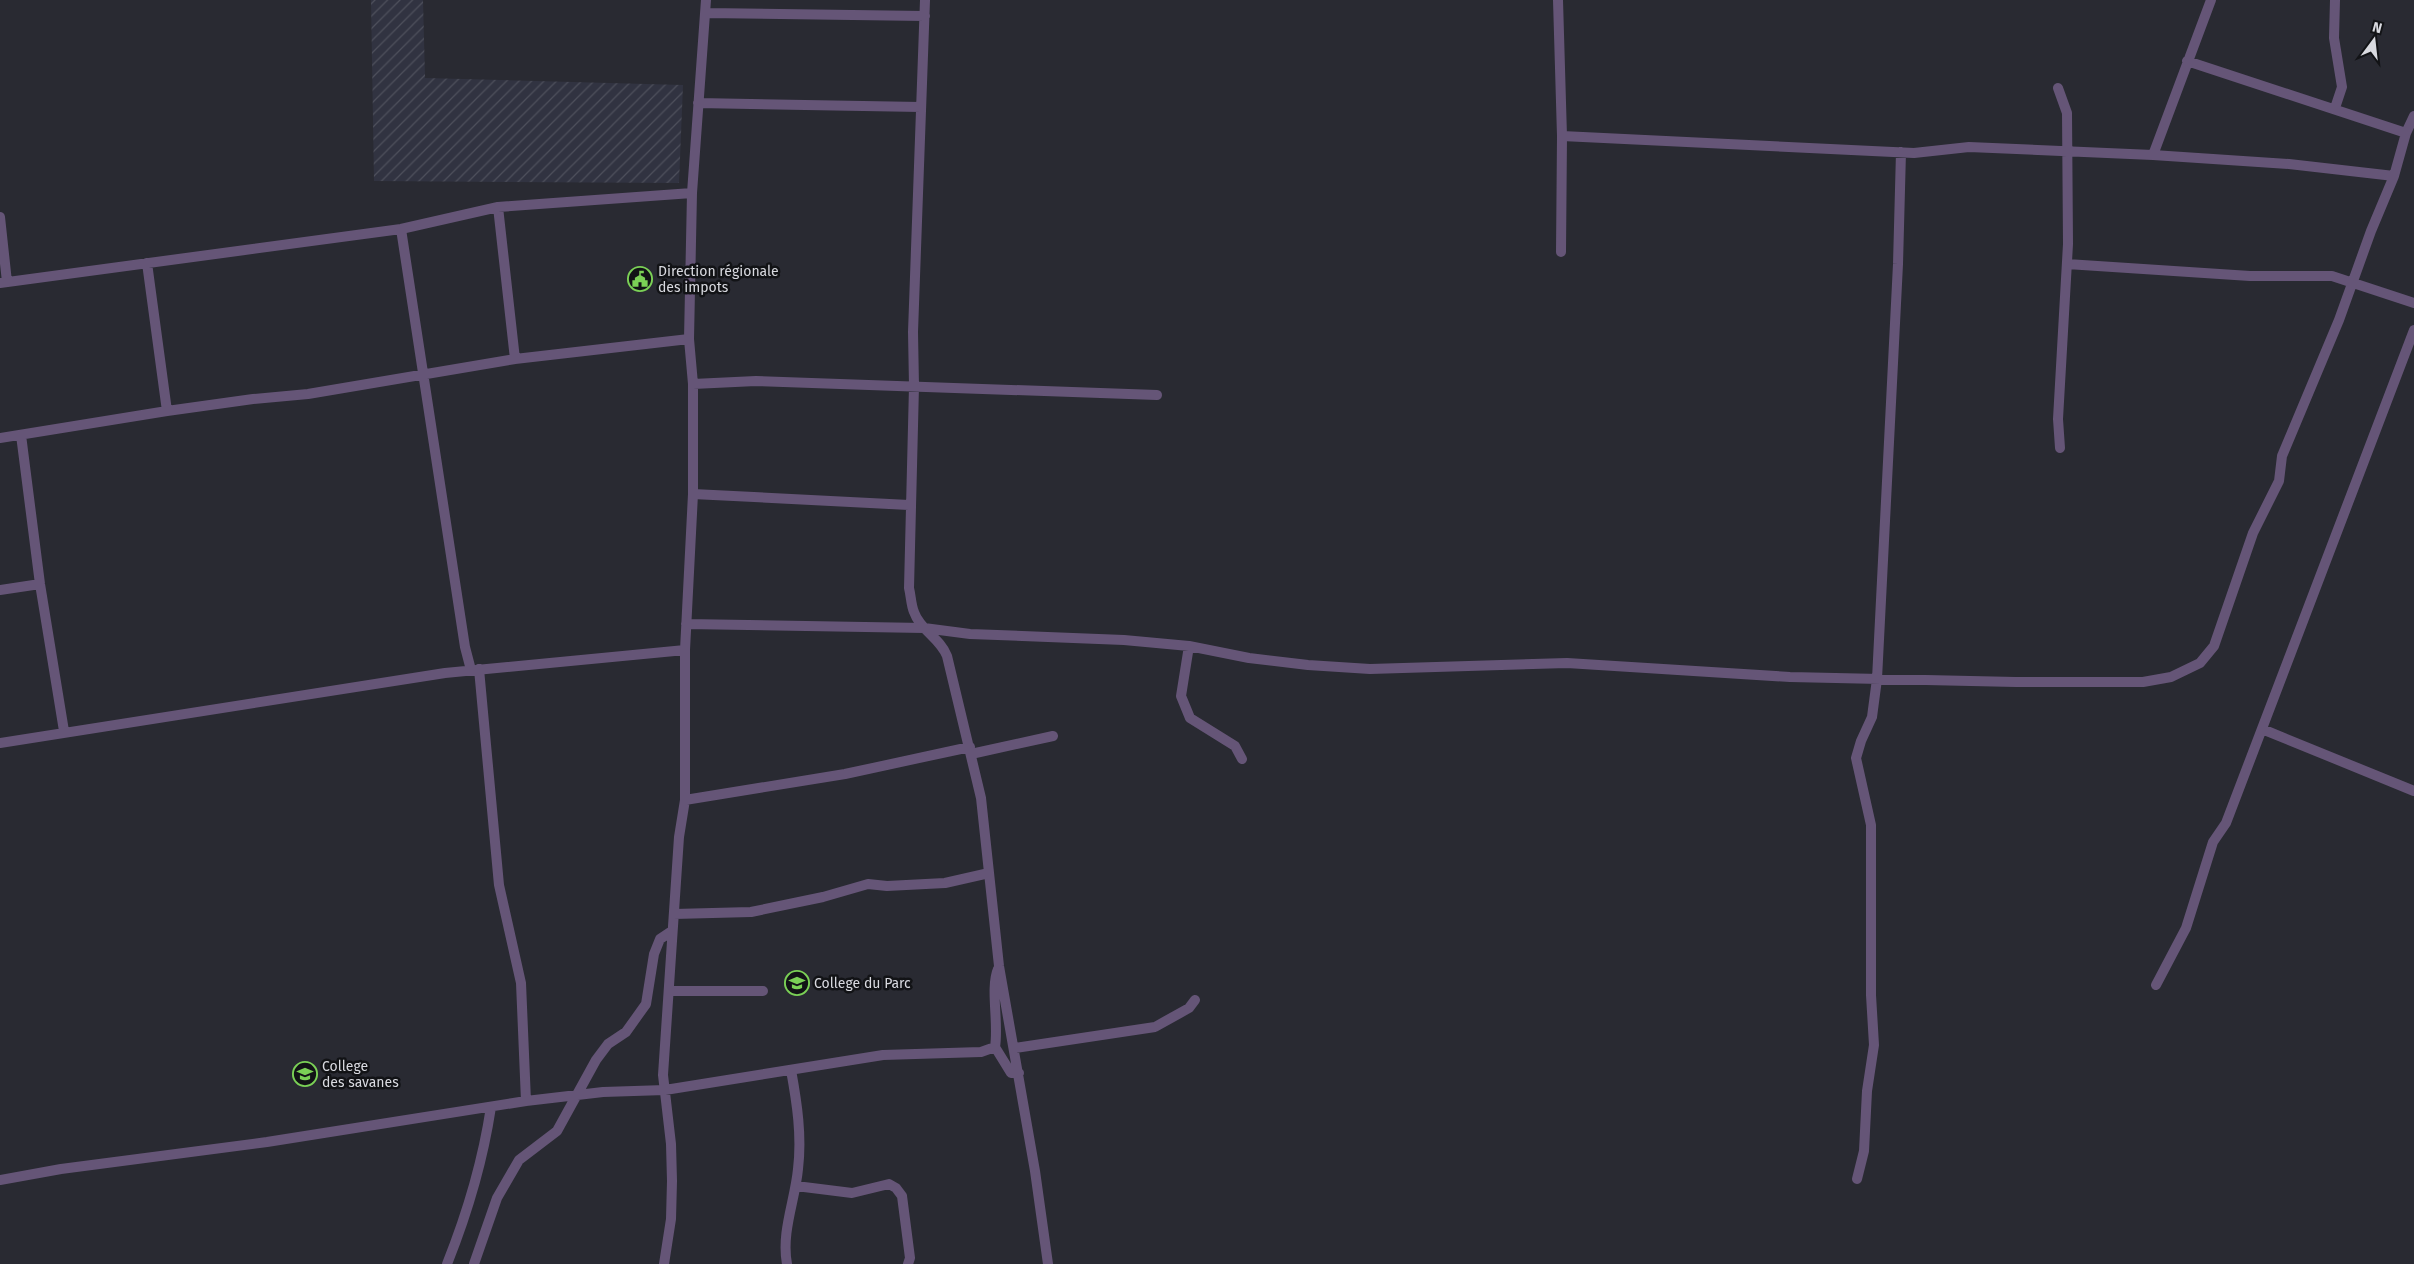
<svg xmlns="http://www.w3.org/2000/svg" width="2414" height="1264" font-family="'Fira Sans',sans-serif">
<defs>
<pattern id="industrial-furrows" width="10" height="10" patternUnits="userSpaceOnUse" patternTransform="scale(1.25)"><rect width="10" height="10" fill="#313341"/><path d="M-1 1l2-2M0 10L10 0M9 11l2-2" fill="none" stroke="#4e505c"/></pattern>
</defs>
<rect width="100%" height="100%" fill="#292a32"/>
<path fill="url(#industrial-furrows)" d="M 371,0 L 423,0 L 425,78 L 683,85 L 679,183 L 374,181 Z"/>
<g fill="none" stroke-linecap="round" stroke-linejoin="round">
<path stroke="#655577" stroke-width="10" d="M 925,0 L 913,332 L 914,386 L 909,588 C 911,596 911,605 914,612 C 920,630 940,638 947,656 L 981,798 L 999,966 L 1035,1171 L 1048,1264
M 1558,0 L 1562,136 L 1561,252
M 2335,0 L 2334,38 L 2342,87 L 2335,108
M 706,13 L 925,16
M 2187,61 L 2406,133
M 2058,88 L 2067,113 L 2068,244 L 2058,419 L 2060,448
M 698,103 L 921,107
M 1562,136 L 1914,153 L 1969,147 L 2153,155 L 2289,164 L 2394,176
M 2153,155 L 2211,0
M 498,207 L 515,359
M 0,217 L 7,282
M 401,229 L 465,647 L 471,670
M 147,263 L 167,411
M 2067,264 L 2250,276 L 2332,276 L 2414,303
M 0,283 L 401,229 L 498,207 L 692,193
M 693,384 L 756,381 L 1157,395
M 21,435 L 40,584 L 64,731
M 0,438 L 167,411 L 253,399 L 308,394 L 515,359 L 689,339
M 693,494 L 909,505
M 0,590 L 40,584
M 686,624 L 924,628 L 970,634 L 1124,640 L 1189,646 L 1249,658 L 1308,665 L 1370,669 L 1567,663 L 1790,677 L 2016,682 L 2143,682 L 2171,677 L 2200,663 L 2214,646 L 2253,533 L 2279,481 L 2282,456 L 2339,320 L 2371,231 L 2394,176 L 2406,133 L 2414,116
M 1189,646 L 1181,696 L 1190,718 L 1235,746 L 1242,759
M 479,669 L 499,885 L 521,983 L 526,1101
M 2262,729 L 2414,791
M 0,743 L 445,673 L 685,650
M 971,754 L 1053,736
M 685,800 L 845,774 L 970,747
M 674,914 L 751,912 L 823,897 L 868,884 L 887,886 L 945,883 L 989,873
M 2156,985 L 2186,928 L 2213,842 L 2226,823 L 2414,330
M 669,991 L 763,991
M 995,1047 L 1011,1073 L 1019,1073
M 1015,1048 L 1155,1027 L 1189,1008 L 1195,1000
M 1857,1179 L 1864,1151 L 1867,1091 L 1874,1045 L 1871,995 L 1871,825 L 1856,758 L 1861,741 L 1872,717 L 1877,679 L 1898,264 L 1901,152
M 0,1180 L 61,1169 L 267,1142 L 526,1101 L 603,1092 L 665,1090 L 883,1055 L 981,1052 L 995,1047 C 999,1023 990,988 998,969
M 796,1186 L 852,1193 L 889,1184 L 896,1188 L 902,1196 L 910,1258 L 908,1264
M 447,1264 C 467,1214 483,1160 491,1107
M 474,1264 L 497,1198 L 519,1160 L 557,1131 L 596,1060 L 608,1044 L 626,1032 L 646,1004 L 654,954 L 660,939 L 672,931
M 664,1264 L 671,1219 L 672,1181 L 671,1144 L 663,1075 L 679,837 L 685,800 L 685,650 L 693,494 L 693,384 L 689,339 L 692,193 L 706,0
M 787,1264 C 781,1232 795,1201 798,1169 C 802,1136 797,1103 791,1070"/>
</g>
<defs>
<symbol id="civic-ring" viewBox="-11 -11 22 22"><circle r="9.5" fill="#121316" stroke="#7bd156" stroke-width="1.5"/><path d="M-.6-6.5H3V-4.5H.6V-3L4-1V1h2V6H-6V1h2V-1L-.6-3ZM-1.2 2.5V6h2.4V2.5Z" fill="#7bd156"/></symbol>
<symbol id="university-ring" viewBox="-11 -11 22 22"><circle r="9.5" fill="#121316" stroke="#7bd156" stroke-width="1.5"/><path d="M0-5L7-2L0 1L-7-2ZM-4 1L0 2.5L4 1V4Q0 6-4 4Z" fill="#7bd156"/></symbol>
</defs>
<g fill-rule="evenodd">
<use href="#civic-ring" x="626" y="265" width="28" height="28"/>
<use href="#university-ring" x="783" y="969" width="28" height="28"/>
<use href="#university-ring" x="291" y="1060" width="28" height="28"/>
</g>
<g text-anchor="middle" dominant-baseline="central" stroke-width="5" stroke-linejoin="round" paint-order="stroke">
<g font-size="14" fill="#d9dae0" stroke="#121316" text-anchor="start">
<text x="658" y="271">Direction régionale<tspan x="658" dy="16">des impots</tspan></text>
<text x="814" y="983">College du Parc</text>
<text x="322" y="1066">College<tspan x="322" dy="16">des savanes</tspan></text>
</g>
</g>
<g transform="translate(2374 40) rotate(15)" stroke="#121316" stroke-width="4" paint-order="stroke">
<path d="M0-4L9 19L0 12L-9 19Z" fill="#d9dae0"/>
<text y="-8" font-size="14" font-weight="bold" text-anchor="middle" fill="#d9dae0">N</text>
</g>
</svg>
